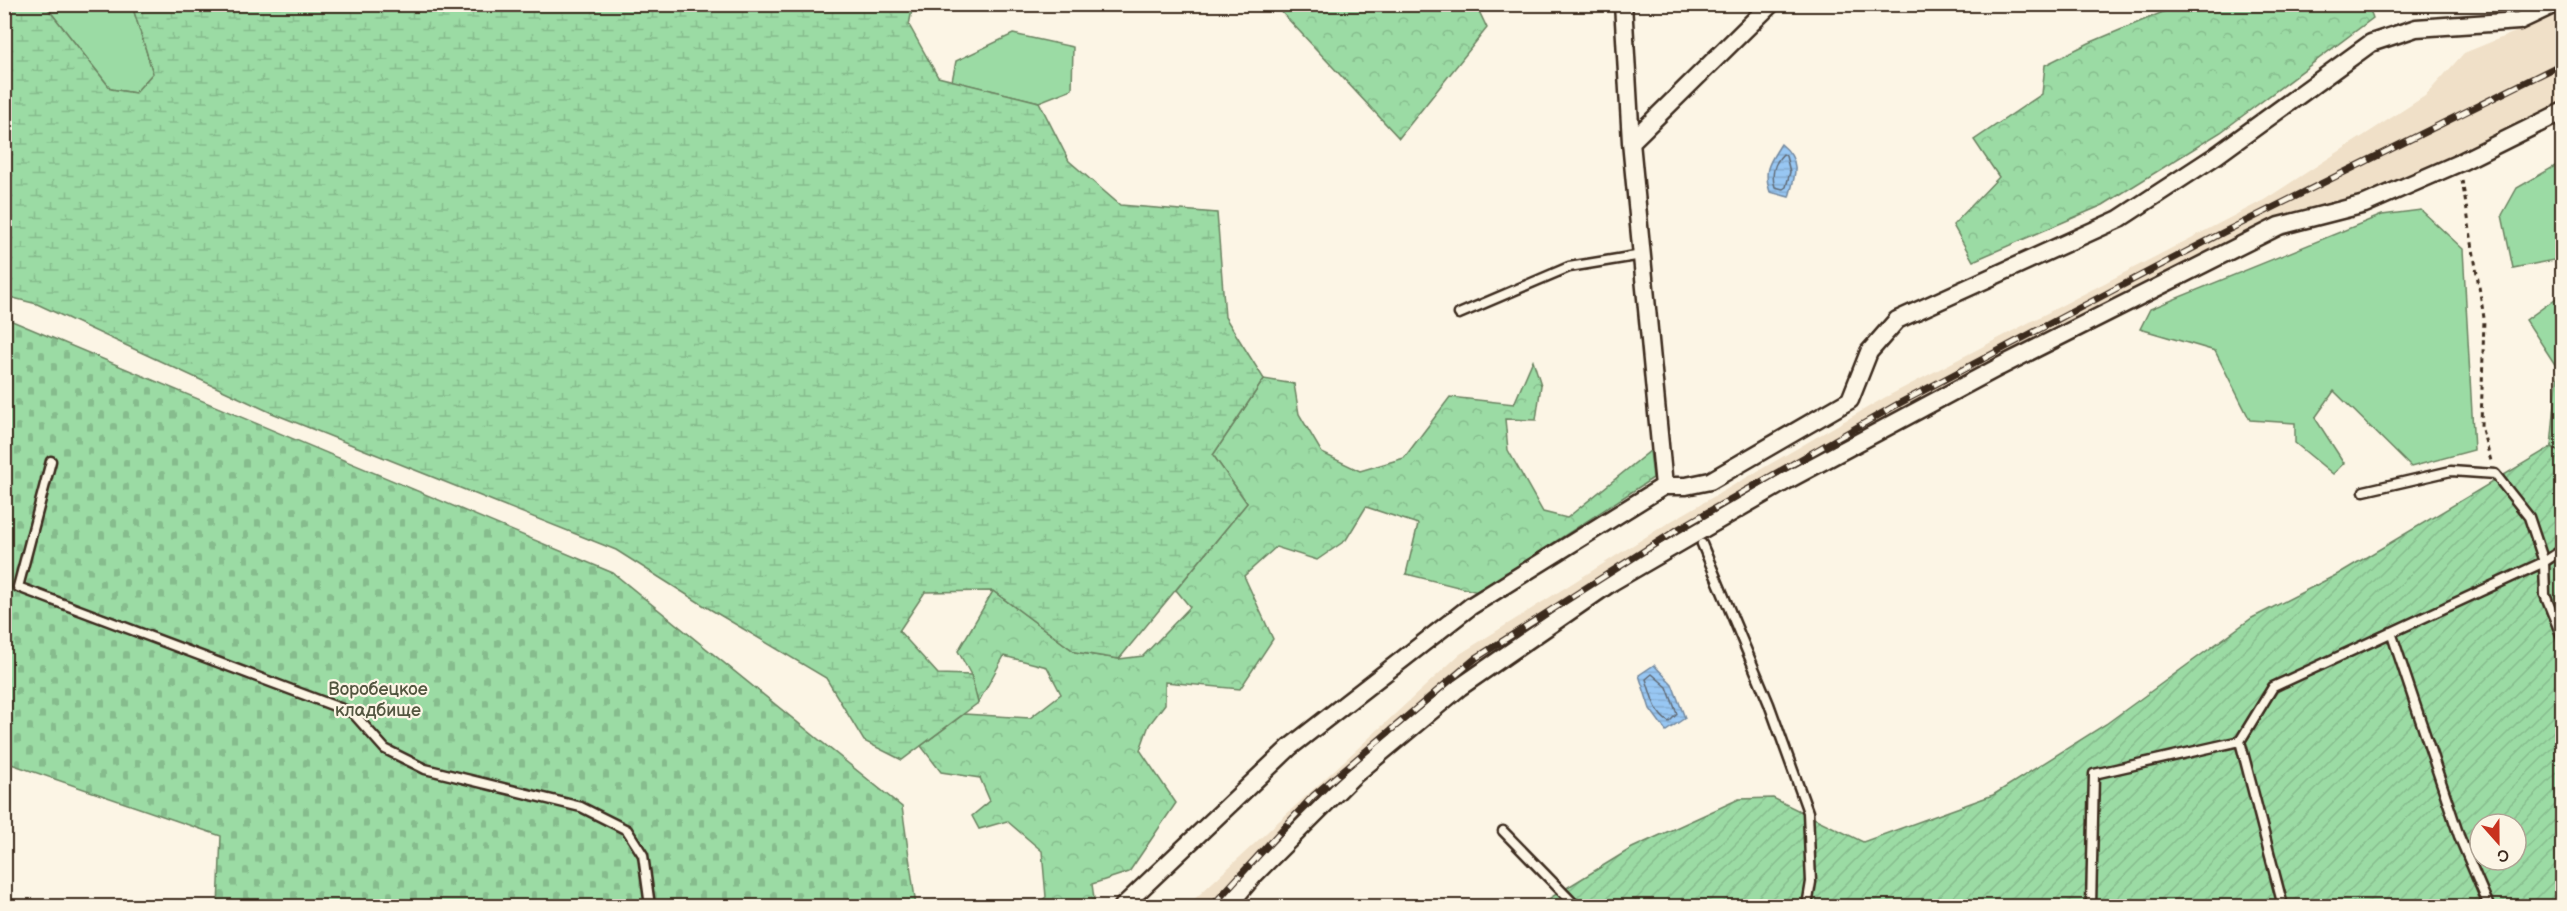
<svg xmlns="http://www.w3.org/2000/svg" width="2567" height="911" font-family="'Balsamiq Sans',sans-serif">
<defs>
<pattern id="forest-crowns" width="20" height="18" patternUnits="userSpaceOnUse" patternTransform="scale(1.5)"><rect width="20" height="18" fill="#9bdba4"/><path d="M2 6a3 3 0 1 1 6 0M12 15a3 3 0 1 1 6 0" fill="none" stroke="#86bc8d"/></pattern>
<pattern id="wetland-marsh" width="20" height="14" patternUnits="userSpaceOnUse" patternTransform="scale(1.5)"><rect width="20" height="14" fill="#9bdba4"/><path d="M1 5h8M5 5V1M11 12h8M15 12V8" fill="none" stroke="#86bc8d"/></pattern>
<pattern id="cemetery-stones" width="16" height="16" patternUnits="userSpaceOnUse" patternTransform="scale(1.5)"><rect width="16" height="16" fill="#9bdba4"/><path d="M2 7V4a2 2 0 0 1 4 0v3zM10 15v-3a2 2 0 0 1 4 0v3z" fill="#86bc8d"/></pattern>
<pattern id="garden-furrows" width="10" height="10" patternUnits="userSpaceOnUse" patternTransform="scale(1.5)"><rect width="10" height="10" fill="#9bdba4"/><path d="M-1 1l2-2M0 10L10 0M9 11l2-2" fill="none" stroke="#86bc8d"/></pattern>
<pattern id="water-rules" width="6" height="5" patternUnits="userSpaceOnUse" patternTransform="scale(1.5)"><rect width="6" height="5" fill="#98c7f3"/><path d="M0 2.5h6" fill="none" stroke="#84abd0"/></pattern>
</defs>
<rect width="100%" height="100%" fill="#fcf5e5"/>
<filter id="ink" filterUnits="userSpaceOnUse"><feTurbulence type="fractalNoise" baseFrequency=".0167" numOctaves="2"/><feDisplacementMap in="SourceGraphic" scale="12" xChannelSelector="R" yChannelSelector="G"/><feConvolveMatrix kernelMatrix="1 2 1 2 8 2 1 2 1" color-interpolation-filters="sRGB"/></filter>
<g filter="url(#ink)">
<path fill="#f0e0c8" d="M 2562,13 L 2562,125 L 2480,160 L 2275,223 L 1891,419 L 1481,664 L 1222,906 L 1187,906 L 1460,654 L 1668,523 L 1884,398 L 2264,200 L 2425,96 L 2464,53 Z"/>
<path fill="#9bdba4" stroke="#6b8261" stroke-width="1.5" d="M 45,5 L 132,5 L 153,73 L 135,93 L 111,89 Z
M 1013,34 L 1073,47 L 1072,89 L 1039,102 L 952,81 L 956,61 Z
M 2562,162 L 2562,255 L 2554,260 L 2513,268 L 2502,215 L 2517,188 Z
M 2421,210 L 2463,249 L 2474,450 L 2411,467 L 2334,391 L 2315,418 L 2344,463 L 2333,474 L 2295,443 L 2295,423 L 2250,420 L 2215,351 L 2140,329 L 2150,309 L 2382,215 Z
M 2562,294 L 2562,453 L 2551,447 L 2558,369 L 2526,320 Z"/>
<path fill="url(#forest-crowns)" stroke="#6b8261" stroke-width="1.5" d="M 2182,4 L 2368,5 L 2373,18 L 2221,132 L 2103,205 L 1973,261 L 1953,225 L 1999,177 L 1974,140 L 2042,94 L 2045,65 L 2089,43 Z
M 1275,5 L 1476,5 L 1487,28 L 1399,138 Z
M 1533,360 L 1541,385 L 1536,420 L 1505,419 L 1508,450 L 1543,512 L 1567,518 L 1650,451 L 1653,478 L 1478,592 L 1406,574 L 1418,524 L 1366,507 L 1346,540 L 1317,560 L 1276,547 L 1244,576 L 1273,639 L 1240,689 L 1165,682 L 1165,704 L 1149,725 L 1140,750 L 1176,803 L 1129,872 L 1092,884 L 1095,906 L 1034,906 L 1046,897 L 1042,851 L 1007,821 L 979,829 L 972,816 L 990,801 L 980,778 L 941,772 L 921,746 L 964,714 L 1030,718 L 1061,694 L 1047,667 L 1004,656 L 978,703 L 971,675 L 958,651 L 993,591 L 1075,652 L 1119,659 L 1143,656 L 1190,607 L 1176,590 L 1247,503 L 1213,455 L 1264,379 L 1294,384 L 1299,414 L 1322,453 L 1360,471 L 1404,458 L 1450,397 L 1514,404 Z"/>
<path fill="url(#wetland-marsh)" stroke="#6b8261" stroke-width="1.5" d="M 5,4 L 45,5 L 111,89 L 135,93 L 153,73 L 132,5 L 913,5 L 909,25 L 938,77 L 1039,102 L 1069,161 L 1120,205 L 1217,213 L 1225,317 L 1264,379 L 1213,455 L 1247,503 L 1119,659 L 1075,652 L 993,591 L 925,592 L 899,631 L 938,674 L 971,675 L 978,703 L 902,760 L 864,741 L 826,678 L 703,605 L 616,550 L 272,413 L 37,304 L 5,296 Z"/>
<path fill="url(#cemetery-stones)" stroke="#6b8261" stroke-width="1.5" d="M 5,318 L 613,573 L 902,807 L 916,906 L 218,906 L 221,836 L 5,762 Z"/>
<path fill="url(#garden-furrows)" stroke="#6b8261" stroke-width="1.5" fill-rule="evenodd" d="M 2551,447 L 2562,453 L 2562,906 L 1537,906 L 1632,848 L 1739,799 L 1773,798 L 1863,842 L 1993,795 L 2106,724 L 2252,618 L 2338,574 ZM 2480,824 L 2516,824 L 2516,860 L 2480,860 Z"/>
<path fill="url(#water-rules)" stroke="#73889e" stroke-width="1.5" d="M 1781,144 C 1801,160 1796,174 1789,197 L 1770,192 C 1763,170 1769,163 1781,144 Z
M 1654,665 L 1672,684 L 1685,718 L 1666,731 L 1650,709 L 1639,675 Z"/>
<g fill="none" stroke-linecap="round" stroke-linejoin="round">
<path stroke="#606973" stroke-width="1.5" d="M 1783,154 L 1786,156 L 1790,172 L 1786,187 L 1783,189 L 1775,187 C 1771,175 1774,163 1783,154 Z
M 1652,674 L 1667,687 L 1677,714 L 1669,722 C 1655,715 1651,694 1646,679 Z"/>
<defs>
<path id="service" d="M 1459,314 L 1569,267 L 1642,255
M 51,461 L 18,587 L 353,713 L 385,749 L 425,769 L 581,807 L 627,830 L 643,855 L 650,906
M 2364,491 L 2451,471 L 2495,474 L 2529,517 L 2544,562 L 2545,595 L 2562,637
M 1702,544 L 1769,704 L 1808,812 L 1811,882 L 1807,906
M 2391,632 L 2459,836 L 2489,906
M 1503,831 L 1576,906
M 2091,906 L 2094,774 L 2240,741
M 2283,906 L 2240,741 L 2273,687 L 2544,562 L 2562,550"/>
<path id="minor" d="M 1631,142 L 1771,4
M 1664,486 L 1686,486 L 1710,481 L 1850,400 L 1869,352 L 1897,320 L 2119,219 L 2217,155 L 2371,43 L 2416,28 L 2519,21 L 2555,4
M 1123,906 L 1290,747 L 1471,606 L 1664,486 L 1631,142 L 1623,4
M 1228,906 L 1254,875 L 1352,777 L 1460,687 L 1612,582 L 1786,481 L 1999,367 L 2279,226 L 2365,204 L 2459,163 L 2562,112"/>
</defs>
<use href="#service" stroke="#3b2a1e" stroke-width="13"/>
<use href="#minor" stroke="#3b2a1e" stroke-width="21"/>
<path stroke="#3b2a1e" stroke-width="3" stroke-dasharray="4.5 4.5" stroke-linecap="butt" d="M 2462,180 L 2484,318 L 2481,426 L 2491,461"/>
<use href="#service" stroke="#fcf5e5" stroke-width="8"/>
<use href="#minor" stroke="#fcf5e5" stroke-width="16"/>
<defs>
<path id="rail" d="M 1212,906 L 1313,796 L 1476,658 L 1680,528 L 1898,404 L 2119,287 L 2224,232 L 2562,64"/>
</defs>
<use href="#rail" stroke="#3b2a1e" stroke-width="7"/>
<use href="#rail" stroke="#fcf5e5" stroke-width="4.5" stroke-dasharray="14" stroke-linecap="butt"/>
</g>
</g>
<g text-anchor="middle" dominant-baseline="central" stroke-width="4.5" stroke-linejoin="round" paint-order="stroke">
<g font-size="18" fill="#535640" stroke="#fcf5e5">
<text x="378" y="689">Воробецкое<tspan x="378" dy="21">кладбище</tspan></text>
</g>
</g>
<rect width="2567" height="911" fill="none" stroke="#fcf5e5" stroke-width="24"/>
<rect x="12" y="12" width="2543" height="887" fill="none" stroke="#3b2a1e" stroke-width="2" filter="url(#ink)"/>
<g transform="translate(2498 842) rotate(159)"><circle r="28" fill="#fcf5e5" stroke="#afa495" stroke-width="1.5"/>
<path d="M0-4.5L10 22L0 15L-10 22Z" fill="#c8321e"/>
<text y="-9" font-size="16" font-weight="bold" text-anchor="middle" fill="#3b2a1e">С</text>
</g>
</svg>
